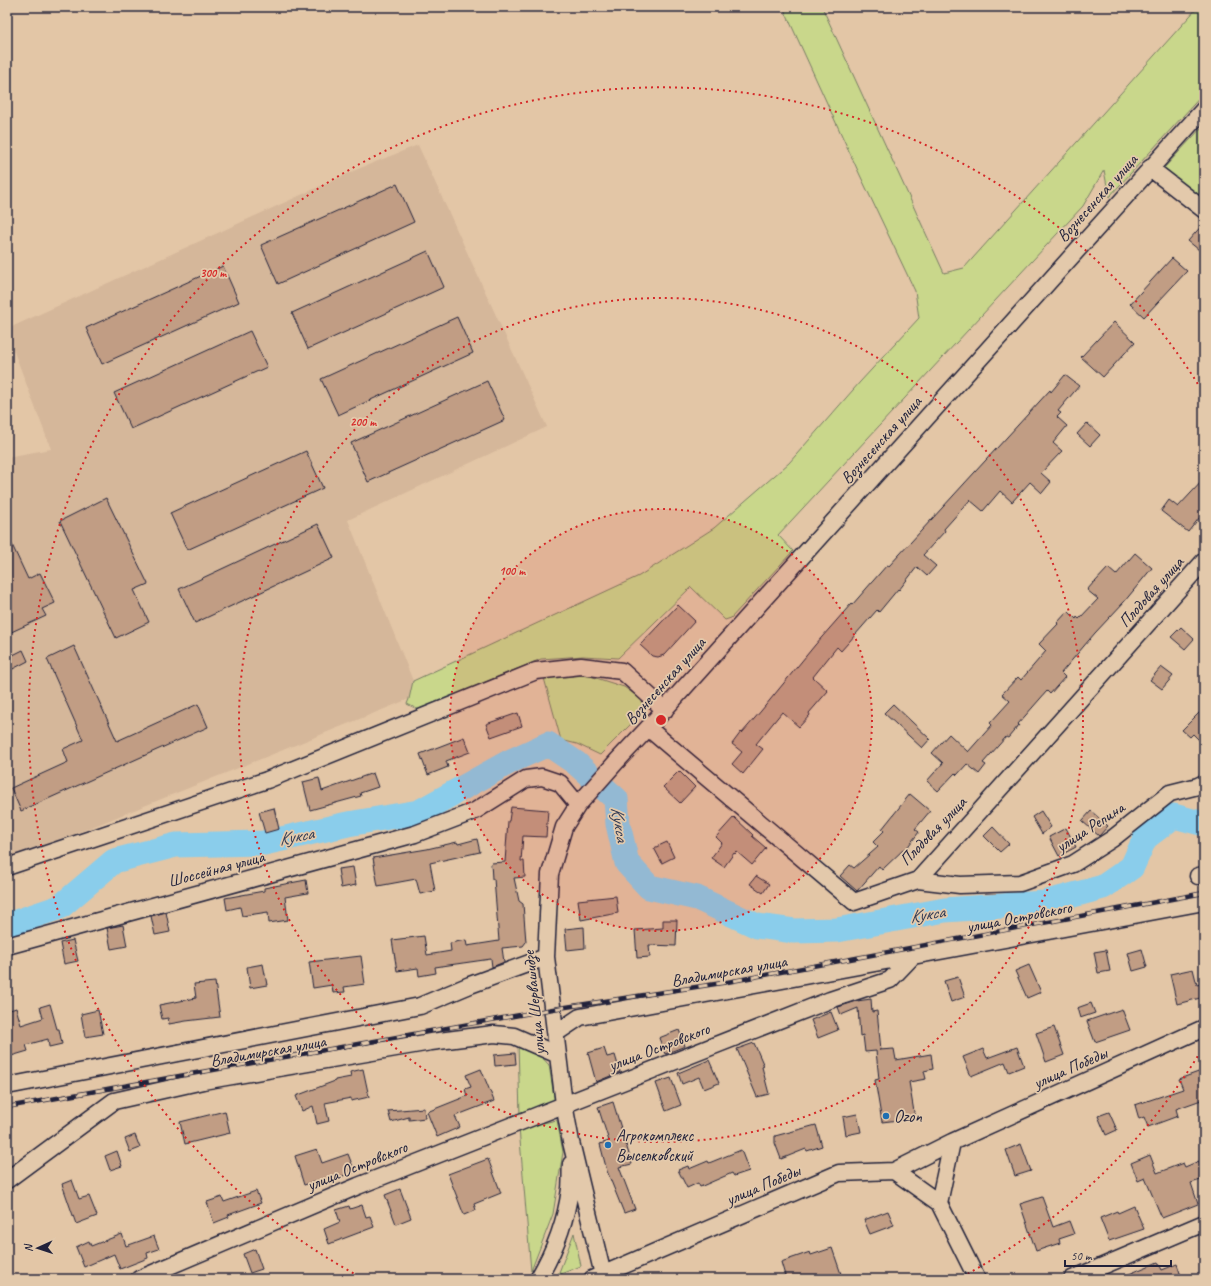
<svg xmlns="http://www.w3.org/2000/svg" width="1211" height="1286" font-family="Caveat,sans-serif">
<rect width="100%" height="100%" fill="#e3c6a6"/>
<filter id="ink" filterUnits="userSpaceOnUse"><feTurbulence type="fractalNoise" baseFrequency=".025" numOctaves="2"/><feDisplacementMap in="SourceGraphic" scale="8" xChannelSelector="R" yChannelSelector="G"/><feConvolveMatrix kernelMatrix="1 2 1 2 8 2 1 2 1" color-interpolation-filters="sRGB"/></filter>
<g filter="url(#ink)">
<path fill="#d5b79a" d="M 418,145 L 547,427 L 348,520 L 413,681 L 409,699 L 13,859 L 7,844 L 7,457 L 51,449 L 7,333 L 7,329 L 358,169 Z"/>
<path fill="#c9d78b" stroke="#767c63" d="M 783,7 L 822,7 L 944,273 L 964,268 L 1198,7 L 1204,7 L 1204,93 L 1109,197 L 1104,170 L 1083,206 L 778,535 L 793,551 L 731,618 L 725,620 L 691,587 L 618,658 L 583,656 L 541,659 L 419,710 L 407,704 L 409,699 L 413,681 L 639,576 L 714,528 L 789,463 L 860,382 L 919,318 L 915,291 L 859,173 Z
M 1204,125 L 1204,202 L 1171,177 L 1164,168 Z
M 587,675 L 624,687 L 641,699 L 645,710 L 600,755 L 577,744 L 561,740 L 544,678 Z
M 518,1043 L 539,1054 L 549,1065 L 555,1103 L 520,1116 Z
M 557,1120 L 563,1152 L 553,1214 L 531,1271 L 519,1128 Z
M 574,1233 L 581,1266 L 558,1275 Z"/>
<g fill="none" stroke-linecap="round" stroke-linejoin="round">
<path stroke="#8acdeb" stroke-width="25" d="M 7,925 L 60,907 L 114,861 L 176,845 L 264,843 L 348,824 L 419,812 L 511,761 L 548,744 L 576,763 L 616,799 L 618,824 L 627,863 L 649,887 L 697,898 L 757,926 L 794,931 L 837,930 L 945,910 L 1044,903 L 1103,887 L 1132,867 L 1145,838 L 1174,816 L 1204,824"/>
</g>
<path fill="#c19d84" stroke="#22223b" d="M 397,184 L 414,222 L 278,284 L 261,245 Z
M 1204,223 L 1204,254 L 1188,241 Z
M 428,251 L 444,287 L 308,349 L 292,313 Z
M 1172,258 L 1187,271 L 1144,317 L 1130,304 Z
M 223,266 L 239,302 L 102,364 L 86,328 Z
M 457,317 L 473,353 L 338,415 L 321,379 Z
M 1114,322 L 1135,342 L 1103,377 L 1081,357 Z
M 250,331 L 267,367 L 131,429 L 114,393 Z
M 1065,375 L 1079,386 L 1058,411 L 1061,413 L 1057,417 L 1067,426 L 1053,443 L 1062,451 L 1041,473 L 1051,482 L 1042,493 L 1030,482 L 1012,502 L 1000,491 L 983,511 L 970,500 L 944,529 L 945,531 L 923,555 L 936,566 L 927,576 L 917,567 L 899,590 L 898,589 L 879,612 L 877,610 L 841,651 L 837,647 L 813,677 L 828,691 L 809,713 L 810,715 L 799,727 L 782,712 L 756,744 L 763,749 L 743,774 L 732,764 L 742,752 L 732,744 L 741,732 L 742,733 L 761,711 L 815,645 L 851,604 L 852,605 L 887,565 L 889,566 L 1050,390 L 1051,392 Z
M 487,381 L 505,420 L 368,482 L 351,443 Z
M 1087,423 L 1100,435 L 1090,446 L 1077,434 Z
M 306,451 L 323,488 L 187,550 L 170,513 Z
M 1204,479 L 1204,512 L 1188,532 L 1161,511 L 1169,500 L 1178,507 Z
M 106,498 L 148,584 L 134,590 L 149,622 L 116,638 L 60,521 Z
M 318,524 L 334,558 L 195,623 L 179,589 Z
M 7,534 L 28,579 L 40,573 L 55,603 L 42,609 L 46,616 L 7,634 Z
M 1135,553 L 1152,568 L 1124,602 L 1095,633 L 1061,673 L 1065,677 L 1050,694 L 1047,691 L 1018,724 L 1019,725 L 1008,738 L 1006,737 L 983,763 L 986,765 L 979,774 L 967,764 L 957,775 L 955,773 L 938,791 L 927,781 L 943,763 L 932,753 L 949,734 L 968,752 L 992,725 L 990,723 L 1010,701 L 1002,694 L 1018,677 L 1021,680 L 1046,651 L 1039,644 L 1058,624 L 1057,623 L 1068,611 L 1076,619 L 1077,617 L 1079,619 L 1098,599 L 1087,590 L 1094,582 L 1095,582 L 1108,568 L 1116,575 Z
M 678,605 L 695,621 L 664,655 L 658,657 L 652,656 L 640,645 Z
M 1181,627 L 1194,639 L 1185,649 L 1171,637 Z
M 74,646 L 117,741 L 198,704 L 208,727 L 21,811 L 11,788 L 68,762 L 63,749 L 83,740 L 47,659 Z
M 23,650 L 28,661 L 7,672 L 7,658 Z
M 1161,667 L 1173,676 L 1162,689 L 1150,680 Z
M 893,704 L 930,739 L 922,748 L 884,713 Z
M 1204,708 L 1204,745 L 1193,734 L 1190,737 L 1182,730 Z
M 518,713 L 522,726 L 491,737 L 486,724 Z
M 464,737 L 470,752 L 446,761 L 448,767 L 428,775 L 420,754 Z
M 679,771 L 695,787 L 680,803 L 663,787 Z
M 373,773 L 378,787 L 360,793 L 361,796 L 310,810 L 303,782 L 319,778 L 322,791 Z
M 910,794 L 930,811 L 915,829 L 919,832 L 906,849 L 905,848 L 882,870 L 879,866 L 857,891 L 840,876 L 850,865 L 854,868 L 878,847 L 873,842 L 884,831 L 882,829 Z
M 511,807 L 548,810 L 546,837 L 523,836 L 521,861 L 524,861 L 525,877 L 514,878 L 519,901 L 523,904 L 526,942 L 523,946 L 502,948 L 504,962 L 492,967 L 491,959 L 435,967 L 436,973 L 419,976 L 418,968 L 397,971 L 392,940 L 424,936 L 427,955 L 451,951 L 450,943 L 466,940 L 467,946 L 499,941 L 494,879 L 492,879 L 491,863 L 505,862 L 508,821 L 509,821 Z
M 274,808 L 279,829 L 265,833 L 259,812 Z
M 1041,811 L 1051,827 L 1042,834 L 1032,817 Z
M 1091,811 L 1108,826 L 1099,836 L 1082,821 Z
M 734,817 L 753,835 L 752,836 L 766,848 L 752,865 L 737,852 L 735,854 L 734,853 L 724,867 L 711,858 L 722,843 L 716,837 Z
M 993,827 L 1009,844 L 1000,852 L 984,836 Z
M 1066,828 L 1076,847 L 1059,856 L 1049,837 Z
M 477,839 L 480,852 L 430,863 L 435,891 L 420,894 L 416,879 L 378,886 L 373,858 L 427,849 L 457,842 L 458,844 Z
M 667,842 L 674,857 L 662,863 L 654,848 Z
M 353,867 L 356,885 L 341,888 L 338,869 Z
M 756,876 L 769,884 L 763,893 L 750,884 Z
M 306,880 L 308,893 L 285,897 L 288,920 L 269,923 L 268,912 L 242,916 L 240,907 L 227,910 L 225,898 L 264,891 L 264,888 Z
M 616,896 L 618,913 L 581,920 L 578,900 Z
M 166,912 L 170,932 L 155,935 L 151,916 Z
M 663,920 L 677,920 L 676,946 L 649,945 L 650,957 L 637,958 L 635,930 L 663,928 Z
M 123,925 L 127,946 L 111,949 L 107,928 Z
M 584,927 L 585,948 L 567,950 L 565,929 Z
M 73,940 L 78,961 L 64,964 L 60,943 Z
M 1142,949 L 1147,967 L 1133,971 L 1128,953 Z
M 1106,950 L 1110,971 L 1098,973 L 1094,952 Z
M 361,956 L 365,984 L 344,987 L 345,992 L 333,993 L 332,985 L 313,988 L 309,962 Z
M 263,964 L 267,985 L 250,988 L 247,967 Z
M 1029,965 L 1041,992 L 1027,998 L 1015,971 Z
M 1193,969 L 1197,985 L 1204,983 L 1204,997 L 1177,1004 L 1170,974 Z
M 958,977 L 965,997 L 951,1002 L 944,981 Z
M 215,982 L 220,1017 L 186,1021 L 169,1024 L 168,1018 L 162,1019 L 159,1005 L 196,998 L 194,984 Z
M 871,999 L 872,1012 L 877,1011 L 881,1050 L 879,1050 L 894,1049 L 896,1060 L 931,1054 L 933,1069 L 924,1071 L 926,1079 L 909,1082 L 915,1118 L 882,1122 L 875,1080 L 879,1079 L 876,1051 L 865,1052 L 863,1035 L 860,1036 L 858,1008 L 841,1015 L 838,1007 L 857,1001 Z
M 1091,1003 L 1095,1013 L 1080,1018 L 1077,1008 Z
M 50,1004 L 57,1029 L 59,1029 L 62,1044 L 49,1047 L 48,1039 L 26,1045 L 28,1051 L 11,1056 L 7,1043 L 7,1011 L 16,1008 L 21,1025 L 43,1018 L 40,1007 Z
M 1122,1009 L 1130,1030 L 1095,1042 L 1087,1021 Z
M 98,1010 L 103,1034 L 85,1037 L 81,1014 Z
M 831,1012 L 838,1030 L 818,1038 L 811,1020 Z
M 1054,1027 L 1064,1055 L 1046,1062 L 1036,1033 Z
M 679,1030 L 685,1046 L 665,1054 L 659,1038 Z
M 754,1043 L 764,1066 L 762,1067 L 769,1094 L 757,1097 L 737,1049 Z
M 1017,1047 L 1024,1066 L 1009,1072 L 1005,1062 L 971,1076 L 963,1057 L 983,1049 L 987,1058 Z
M 604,1048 L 607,1057 L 615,1055 L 620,1072 L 596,1082 L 588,1053 Z
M 515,1053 L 516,1064 L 495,1066 L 494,1055 Z
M 709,1060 L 719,1083 L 704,1089 L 699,1077 L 682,1084 L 678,1073 Z
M 363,1069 L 369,1097 L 351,1101 L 351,1098 L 325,1103 L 329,1121 L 317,1124 L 313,1106 L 302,1111 L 296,1096 L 335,1081 L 335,1080 L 351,1077 L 350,1072 Z
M 481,1069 L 494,1101 L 455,1116 L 460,1127 L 437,1137 L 427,1112 L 467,1096 L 465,1089 L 471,1087 L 466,1075 Z
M 1204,1070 L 1204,1099 L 1176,1109 L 1178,1116 L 1148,1127 L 1144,1117 L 1139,1119 L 1135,1105 L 1183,1089 L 1179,1079 Z
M 671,1078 L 681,1105 L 666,1111 L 656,1083 Z
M 613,1102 L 632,1164 L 619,1167 L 635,1209 L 624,1213 L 607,1171 L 600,1144 L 609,1141 L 598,1107 Z
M 424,1108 L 425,1118 L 409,1120 L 409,1117 L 391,1122 L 388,1111 Z
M 225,1111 L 230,1133 L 185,1144 L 180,1122 Z
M 1109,1112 L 1117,1130 L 1106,1135 L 1098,1116 Z
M 857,1114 L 861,1132 L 846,1135 L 843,1117 Z
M 816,1125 L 822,1146 L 807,1151 L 806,1149 L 781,1159 L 775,1143 L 775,1136 Z
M 135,1135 L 140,1148 L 130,1152 L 125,1139 Z
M 1021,1144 L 1031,1171 L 1015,1176 L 1006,1150 Z
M 317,1149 L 322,1163 L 348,1154 L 355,1172 L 321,1183 L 320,1180 L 304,1185 L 295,1156 Z
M 741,1150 L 749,1171 L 734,1176 L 732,1173 L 700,1187 L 698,1183 L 687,1188 L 678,1170 L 688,1166 L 689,1169 L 708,1161 L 709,1163 Z
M 117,1151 L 122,1166 L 110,1170 L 105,1156 Z
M 1150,1155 L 1157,1173 L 1183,1163 L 1185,1167 L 1199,1161 L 1204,1175 L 1204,1179 L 1191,1183 L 1198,1204 L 1162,1218 L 1145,1178 L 1138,1181 L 1131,1163 Z
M 488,1159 L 501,1193 L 474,1204 L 476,1210 L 464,1215 L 448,1174 Z
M 72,1180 L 79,1199 L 89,1196 L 97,1216 L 76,1224 L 62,1184 Z
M 400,1189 L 411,1218 L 396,1224 L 385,1195 Z
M 256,1191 L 261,1203 L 228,1215 L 229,1217 L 214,1223 L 207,1202 L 222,1197 L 224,1202 Z
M 1042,1197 L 1053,1227 L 1069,1221 L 1074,1234 L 1059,1239 L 1060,1243 L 1036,1251 L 1020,1204 Z
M 362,1205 L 366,1217 L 370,1216 L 374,1227 L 329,1244 L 324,1229 L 340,1222 L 336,1210 L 349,1206 L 350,1209 Z
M 1134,1206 L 1144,1229 L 1109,1241 L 1100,1218 L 1117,1211 L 1118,1213 Z
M 888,1211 L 894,1225 L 870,1234 L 864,1220 Z
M 122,1234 L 126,1246 L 154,1236 L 159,1249 L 147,1253 L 148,1258 L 120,1269 L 114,1254 L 84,1267 L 76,1247 L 89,1241 L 91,1246 Z
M 832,1248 L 841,1274 L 828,1279 L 786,1279 L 781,1262 L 810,1252 L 811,1255 Z
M 255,1249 L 262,1269 L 250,1273 L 243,1254 Z
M 1158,1262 L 1162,1270 L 1177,1264 L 1182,1279 L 1117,1279 Z"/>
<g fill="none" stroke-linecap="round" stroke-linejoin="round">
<defs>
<path id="minor" d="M 1150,168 L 1204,210
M 648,728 L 854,902 L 918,880 L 1204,561
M 7,867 L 267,780 L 536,671 L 581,666 L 622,671 L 665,710
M 1198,876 L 1204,875
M 918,880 L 960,885 L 1020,883 L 1073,864 L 1112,839 L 1170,793 L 1198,786 L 1204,783
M 7,946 L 415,834 L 475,811 L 526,779 L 542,777 L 560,783 L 578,805
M 556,1033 L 580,1017 L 913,956
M 7,1086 L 420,1006 L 470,985 L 546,957
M 894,1171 L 939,1203 L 977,1279
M 7,1180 L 114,1101 L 203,1081 L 431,1042 L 494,1034 L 514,1036 L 558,1055
M 939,1203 L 952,1142
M 139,1279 L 358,1186 L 830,1000 L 890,980 L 913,956 L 1204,902
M 538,1279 C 554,1252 566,1221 570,1189 C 571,1181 570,1172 571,1164
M 592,1279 L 839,1173 L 894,1171 L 952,1142 L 1204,1028
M 604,1279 L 571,1142 L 564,1104 L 546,957 L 550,874 L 564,827 L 578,805 L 617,761 L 648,728 L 1204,109
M 1072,1279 L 1204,1223"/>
</defs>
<use href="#minor" stroke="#22223b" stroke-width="19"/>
<use href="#minor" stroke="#e3c9ab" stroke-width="16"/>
<defs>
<path id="rail" d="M 7,1107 L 553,1009 L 722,983 L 1204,893"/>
</defs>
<use href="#rail" stroke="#22223b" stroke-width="4.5"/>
<use href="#rail" stroke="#e3c9ab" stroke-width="3" stroke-dasharray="9" stroke-linecap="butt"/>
</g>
</g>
<circle cx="661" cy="720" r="211" fill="#d62828" fill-opacity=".12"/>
<g fill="none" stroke="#d62828" stroke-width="2" stroke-dasharray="2 4">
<circle cx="661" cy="720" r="211"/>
<circle cx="661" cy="720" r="422"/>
<path d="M1204 1046A633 633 0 0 1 958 1279M364 1279A633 633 0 1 1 1204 394"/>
</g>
<g fill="#1f6fb2" stroke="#e3c9ab" stroke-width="1.5">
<circle cx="886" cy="1116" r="4"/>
<circle cx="608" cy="1145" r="4"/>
</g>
<g text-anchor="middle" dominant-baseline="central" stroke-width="3.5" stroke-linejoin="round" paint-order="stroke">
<g font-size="17" fill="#22223b" stroke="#e3c9ab">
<text transform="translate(1097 198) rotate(-48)">Вознесенская улица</text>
<text transform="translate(881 440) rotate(-48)">Вознесенская улица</text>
<text transform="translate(1151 592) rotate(-48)">Плодовая улица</text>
<text transform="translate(665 681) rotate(-48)">Вознесенская улица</text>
<text transform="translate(1090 827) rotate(-33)">улица Репина</text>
<text transform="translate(933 831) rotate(-46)">Плодовая улица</text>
<text transform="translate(216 869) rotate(-15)">Шоссейная улица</text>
<text transform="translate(1019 917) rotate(-11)">улица Островского</text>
<text transform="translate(729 971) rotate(-10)">Владимирская улица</text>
<text transform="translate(534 1003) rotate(-96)">улица Шервашидзе</text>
<text transform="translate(659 1047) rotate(-21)">улица Островского</text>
<text transform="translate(268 1051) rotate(-10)">Владимирская улица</text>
<text transform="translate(1070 1068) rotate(-24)">улица Победы</text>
<text transform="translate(357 1166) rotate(-22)">улица Островского</text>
<text transform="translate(763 1185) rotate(-23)">улица Победы</text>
</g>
<g font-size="17" fill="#22223b" stroke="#e3c9ab" text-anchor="start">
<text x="894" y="1116">Ozon</text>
<text x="616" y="1135">Агрокомплекс<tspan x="616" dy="20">Выселковский</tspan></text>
</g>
<g font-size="18" font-style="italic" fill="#323c55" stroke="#e3c9ab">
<text transform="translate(620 824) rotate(81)">Кукса</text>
<text transform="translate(296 836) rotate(-11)">Кукса</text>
<text transform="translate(927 914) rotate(-9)">Кукса</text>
</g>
</g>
<circle cx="661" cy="720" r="6" fill="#d62828" stroke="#e3c9ab" stroke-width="2"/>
<g font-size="12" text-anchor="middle" font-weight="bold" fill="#d62828" stroke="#e3c9ab" stroke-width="3.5" stroke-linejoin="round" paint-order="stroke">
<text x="213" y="277">300 m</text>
<text x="363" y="426">200 m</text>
<text x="512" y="575">100 m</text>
</g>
<rect width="1211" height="1286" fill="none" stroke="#e3c9ab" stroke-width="24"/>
<rect x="12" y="12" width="1187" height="1262" fill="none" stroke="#22223b" stroke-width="1.5" filter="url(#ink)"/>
<g transform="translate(38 1248) rotate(267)" stroke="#e3c9ab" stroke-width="3" paint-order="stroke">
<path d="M0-3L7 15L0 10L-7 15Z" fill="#22223b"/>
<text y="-6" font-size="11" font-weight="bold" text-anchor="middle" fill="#22223b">N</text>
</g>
<path d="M1065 1260v6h106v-6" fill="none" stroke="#22223b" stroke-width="2"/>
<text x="1071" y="1260" font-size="12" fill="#22223b" stroke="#e3c9ab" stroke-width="3" paint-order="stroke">50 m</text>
</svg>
